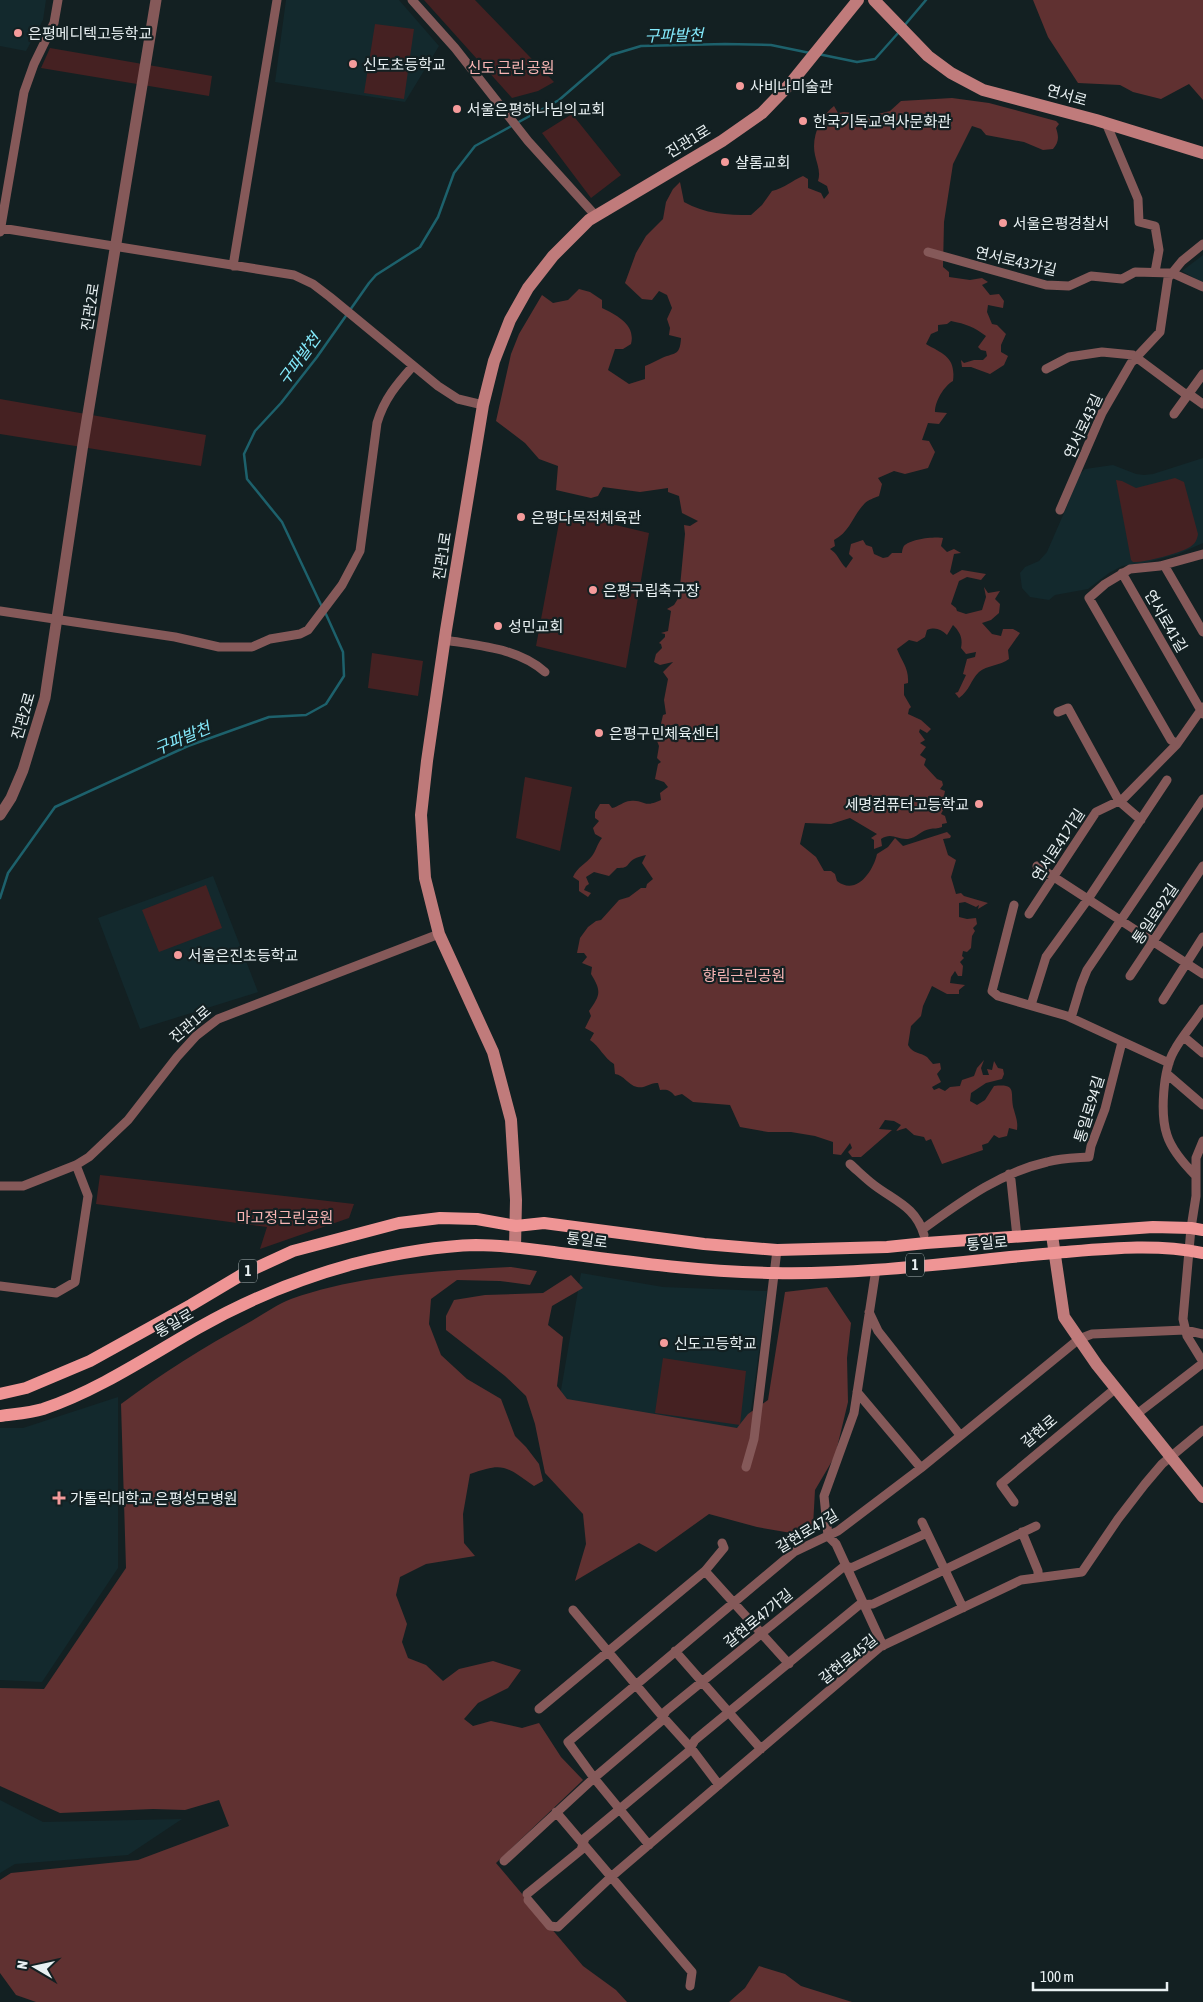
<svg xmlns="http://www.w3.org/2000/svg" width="1203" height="2002" font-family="'Asap Condensed','Noto Sans KR',sans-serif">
<rect width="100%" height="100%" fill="#132022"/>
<path fill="#13292d" d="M 0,0 L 46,0 L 43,20 L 26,51 L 0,46 Z
M 286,0 L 399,0 L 439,46 L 405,102 L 275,82 Z
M 1203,255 L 1203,283 L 1182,271 Z
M 1203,458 L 1203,543 L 1178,554 L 1144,563 L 1122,566 L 1109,573 L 1088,589 L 1055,595 L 1049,600 L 1030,597 L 1022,588 L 1020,573 L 1025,567 L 1039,561 L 1047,552 L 1067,506 L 1079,475 L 1085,469 L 1113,465 L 1136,474 L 1144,475 L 1153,474 Z
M 213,876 L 258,992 L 140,1029 L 98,918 Z
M 581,1273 L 663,1287 L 767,1291 L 748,1433 L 566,1405 L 560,1396 Z
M 118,1397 L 118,1568 L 42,1682 L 0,1680 L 0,1428 L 23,1428 Z
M 0,1800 L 43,1822 L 182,1819 L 128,1855 L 15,1864 L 0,1873 Z"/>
<path fill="#452122" d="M 424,0 L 475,0 L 554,82 L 538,91 L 512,98 Z
M 375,24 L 414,29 L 404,99 L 364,93 Z
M 50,48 L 212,76 L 209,96 L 41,68 Z
M 572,114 L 621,175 L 591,198 L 542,133 Z
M 0,399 L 206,435 L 201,466 L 0,434 Z
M 1175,478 L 1184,482 L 1198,534 C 1197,540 1195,544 1190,547 C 1181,553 1143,563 1133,562 L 1131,560 L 1116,480 L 1122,481 L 1136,488 Z
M 561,512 L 649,533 L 626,668 L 536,646 Z
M 372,653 L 423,661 L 418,696 L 368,688 Z
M 525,777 L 572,787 L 560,851 L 516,838 Z
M 206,885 L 222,928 L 159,952 L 142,910 Z
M 100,1175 L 354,1204 L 349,1218 L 260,1249 L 267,1227 L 96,1204 Z
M 663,1358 L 746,1371 L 740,1425 L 655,1413 Z"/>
<path fill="#603131" d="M 1033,0 L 1203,0 L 1203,100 L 1189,84 L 1161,99 L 1133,92 L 1120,85 L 1078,83 L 1048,37 Z
M 952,98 L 989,103 L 1056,121 L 1059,124 L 1056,128 C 1059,137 1059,142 1053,149 L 1043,150 L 1024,142 L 986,135 L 981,129 L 972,126 L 953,164 L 944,222 L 943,267 L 949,272 L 949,277 L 970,280 L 982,278 L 988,282 L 982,285 L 990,295 L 999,294 L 1004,301 L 1003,308 L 988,305 L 987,312 L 992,324 L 997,325 L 1006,334 L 1001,345 L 1001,352 L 1008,356 L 1004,365 L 990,374 L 971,367 L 962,367 L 961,360 L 964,363 L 974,360 L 983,360 L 987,356 L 986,351 L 981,350 L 978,347 L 986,336 C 974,327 966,324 951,321 L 947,324 L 938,325 L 938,331 L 931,334 L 926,344 C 943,354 956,357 953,381 C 944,386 935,401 935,412 L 947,413 L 939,424 L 928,423 L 922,440 L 929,441 L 935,452 L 928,468 L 905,474 L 894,471 L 878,478 L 882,484 L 879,496 C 874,498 868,500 865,503 C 853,515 850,532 834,540 L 835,546 L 830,549 C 838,554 839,561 846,568 L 853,558 L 849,554 L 851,544 L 863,540 L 866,545 L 872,547 L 874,554 L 883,558 L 888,557 L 892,553 L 902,553 C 902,551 903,547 904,546 C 909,539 936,536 943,538 L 941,546 L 947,552 L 954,549 L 961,553 L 954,554 L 950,572 L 953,575 L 962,570 L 986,574 L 981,580 L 967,577 L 959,581 L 951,604 L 956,608 L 957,611 L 966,614 L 982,610 L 986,597 L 984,587 L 988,593 L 1000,591 L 995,599 L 1000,604 L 999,613 L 991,620 L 982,623 L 992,634 L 1001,636 L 1003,629 L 1013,629 L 1020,633 L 1008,650 L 1009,659 C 1000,666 987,665 979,672 C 970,681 970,690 959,698 L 955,693 L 958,692 L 966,675 L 963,674 L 967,659 L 975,657 L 976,652 L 966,654 L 961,648 C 963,638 960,632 953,625 L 947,635 C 941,629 935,627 927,630 L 925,637 L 917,642 L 909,640 L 897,649 C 902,662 909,668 908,683 L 904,684 L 904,695 L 911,707 L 909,709 L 908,714 L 921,720 L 931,729 L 927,733 L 920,729 L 919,732 L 925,740 L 920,743 L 926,747 L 920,755 L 926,759 L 924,765 L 937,779 L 942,781 L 943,785 L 940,789 L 945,791 L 944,796 L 946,809 L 943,810 L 941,814 L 945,816 L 947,823 L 942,824 L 942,827 C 937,829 934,828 930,829 C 922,830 916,838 908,839 C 897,840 892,832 881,839 L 882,846 L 874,849 L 874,840 L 871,838 L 877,834 L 850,818 L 831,824 L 805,823 L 800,844 L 816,857 L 824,871 L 831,871 L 835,874 L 837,881 C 856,896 873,872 877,854 L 888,847 L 895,838 L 903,846 L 947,832 L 951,836 L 950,838 L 943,839 L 948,855 L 956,860 L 951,877 L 956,894 L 961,893 L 964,896 L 988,903 L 978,909 L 979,905 L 976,907 L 965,902 L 959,903 L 959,917 L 967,919 L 976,918 L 977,924 L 973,928 L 975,931 L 972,936 L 971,948 L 967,952 L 963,951 L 962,956 L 964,958 L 960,962 L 963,966 L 962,976 L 958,976 L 955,971 L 951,977 L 950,983 L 965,985 L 959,990 L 959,994 L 947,994 L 932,986 L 923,1006 L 921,1016 L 911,1026 L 908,1045 C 913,1054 920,1052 927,1057 C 929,1059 931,1062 933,1064 L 940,1063 L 941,1069 L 937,1074 L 941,1082 L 932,1087 L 934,1090 L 939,1088 L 945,1091 L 950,1087 L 960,1086 L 962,1080 L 974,1076 L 977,1068 L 984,1060 L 981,1068 L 983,1075 L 989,1075 L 987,1069 L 992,1070 L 994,1061 L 998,1068 L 1003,1069 L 1004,1074 L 1002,1079 L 986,1083 L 971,1093 L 970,1101 L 977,1105 L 985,1100 L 994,1086 C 1019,1083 1009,1094 1014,1110 C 1016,1118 1018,1121 1017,1130 L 1009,1128 L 1007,1136 L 999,1138 L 994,1135 L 988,1143 L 982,1145 L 983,1150 L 942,1164 L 931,1139 L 926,1141 L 924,1137 L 914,1135 L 906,1128 L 896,1131 L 901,1125 L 894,1121 L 885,1120 L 879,1129 L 892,1130 L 861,1157 L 852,1157 L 848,1152 L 852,1148 L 850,1143 L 841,1155 L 833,1154 L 833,1142 L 815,1136 L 791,1132 L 768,1132 L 740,1127 L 730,1105 L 693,1102 L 682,1094 L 675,1096 C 670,1090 667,1089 660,1090 L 658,1083 C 650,1082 645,1089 637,1087 C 628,1085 624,1075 615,1074 L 614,1064 C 604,1058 600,1047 590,1040 L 594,1033 L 585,1028 L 591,1016 L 589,1011 C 600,995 602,992 591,974 L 592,967 L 582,963 L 587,957 L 584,953 L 577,953 L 580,938 L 588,927 L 596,921 L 601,920 L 619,900 L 629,897 L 641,888 L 646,888 L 647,884 L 653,879 L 642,863 L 646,855 C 642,856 637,857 634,859 C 625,865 630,868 617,868 L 609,876 L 594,872 L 586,877 L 589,884 L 586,886 L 584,890 L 591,893 L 588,897 L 579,891 L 579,881 L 573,877 C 577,867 586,864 592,856 C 596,851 597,844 602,838 L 595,834 L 593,828 L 599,821 L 595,818 L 595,812 L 600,804 L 609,804 L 612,808 C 618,807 624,801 630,801 C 645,799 642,809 661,800 L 660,793 L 668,787 L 664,782 L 655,779 L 658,764 L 661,762 L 657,758 L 659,746 L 657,741 L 663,715 L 666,714 L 664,700 L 668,679 L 663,672 L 673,662 L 660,665 L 654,662 L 656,654 L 662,648 L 661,644 L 659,643 L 665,637 L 665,634 L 661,633 L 668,631 L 671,611 L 667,609 L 674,605 L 679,597 L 685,534 L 684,525 L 690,526 L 698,521 L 682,513 L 679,496 L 668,492 L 668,488 L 640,492 L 603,487 L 598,496 L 591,498 L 556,490 L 558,466 L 539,459 L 525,443 L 496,421 L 511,354 L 519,334 L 542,295 L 553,303 L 568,300 L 579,289 L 590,292 L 602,300 L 602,308 C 617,315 636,325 631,344 L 623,349 L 615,349 L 608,370 L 629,384 L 645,379 L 645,366 C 651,364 655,361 660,359 C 674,352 680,357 681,338 L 669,335 L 670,328 L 667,319 L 672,308 L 667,295 L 659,291 L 652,300 L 642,299 L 625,283 L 636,253 L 646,236 L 663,219 L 666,202 L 673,189 L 680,182 L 684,202 C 705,214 727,215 751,215 L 762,205 L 772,191 C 785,188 791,181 803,176 L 808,179 L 808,188 L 821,193 L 824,199 L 829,193 L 827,186 L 818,181 C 821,172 817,164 815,155 C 811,137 820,117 834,106 L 838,113 L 844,112 L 874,115 L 890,111 L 901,101 Z
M 511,1267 L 537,1271 L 530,1285 L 500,1281 L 457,1280 L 431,1299 L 429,1324 L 441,1355 L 467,1379 L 501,1399 L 515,1436 L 526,1447 L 539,1464 L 543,1481 L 534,1486 C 505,1466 504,1462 470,1474 L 463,1514 L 464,1543 L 475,1556 L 426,1564 L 400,1577 L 396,1595 L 407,1624 L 402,1642 L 408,1658 L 426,1665 L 443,1681 L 459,1669 L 493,1661 L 521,1670 L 508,1688 L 478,1703 L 464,1719 L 473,1726 L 491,1721 L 522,1728 L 539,1723 L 561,1757 L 583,1780 L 496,1863 L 583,1966 L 616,1990 L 627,2002 L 36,2002 L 16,1995 L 0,1973 L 0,1880 L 11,1873 L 138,1860 L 229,1826 L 219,1800 L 185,1810 L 153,1809 L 60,1813 L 0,1786 L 0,1688 L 44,1689 L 126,1568 L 121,1404 C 161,1374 204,1347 248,1323 C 262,1315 276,1305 291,1299 C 362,1274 437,1271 511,1267 Z
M 571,1275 L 583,1288 L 552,1306 L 548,1325 L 563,1337 L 557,1386 L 567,1399 L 737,1428 L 748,1414 L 768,1400 L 785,1292 L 827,1287 L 851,1323 L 847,1358 L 848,1402 L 835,1456 L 815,1490 L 813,1526 L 797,1534 L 757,1527 L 709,1514 L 656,1552 L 639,1543 L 575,1581 L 586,1544 L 583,1514 L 545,1473 L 535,1424 L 526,1396 L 505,1376 L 446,1330 L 446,1316 L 454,1300 L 485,1295 L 543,1293 Z
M 759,1966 L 785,1974 L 801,1986 L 852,2002 L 729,2002 L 745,1988 Z"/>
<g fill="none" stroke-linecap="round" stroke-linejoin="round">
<path stroke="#1d616c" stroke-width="2.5" d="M 904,26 L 926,0
M 818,54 L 857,62 L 875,59 L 899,32
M 322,607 L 282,522 L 247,479 L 244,454 L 255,431 L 281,403 L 317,357 L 369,283 L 376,275 L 420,247 L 438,217 L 454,173 L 475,146 L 559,100 L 611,55 L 641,46 L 725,44 L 771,45 L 810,53
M 0,898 L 8,873 L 55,807 L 188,746 L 269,717 L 306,715 L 326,704 L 344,676 L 343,652 L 325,612"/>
<path stroke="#855959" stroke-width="9" d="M 412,0 L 455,48 L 528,141 L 595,215
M 1106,123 L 1138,199 L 1139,222 L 1155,226 L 1159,250 L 1155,272
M 1,228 L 294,275 L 313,284 L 330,297 L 438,386 L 458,399 L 483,405
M 0,232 L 24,92 L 34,64 L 54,23 L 58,0
M 928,252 L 1046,285 L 1069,286 L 1091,276 L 1122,279 L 1135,272 L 1172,273 L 1203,287
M 233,266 L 277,0
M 1046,369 L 1069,357 L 1102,352 L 1133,355 L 1184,393 L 1189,394 L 1203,404
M 1174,414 L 1203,374
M 1060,510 L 1102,413 L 1131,363 L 1160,332 L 1168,278 L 1182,261 L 1203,244
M 1164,565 L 1203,632
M 1122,573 L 1203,714
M 0,611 L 175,637 L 219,647 L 252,647 L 270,639 L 300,634 L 308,630 L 342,585 L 360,551 L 377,423 C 384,399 397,384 413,366
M 445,640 C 480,646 518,648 545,672
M 1058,712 L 1068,708 L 1119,801 L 1141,820
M 1177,744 L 1171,740 L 1089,598 L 1105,584 L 1130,569 L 1160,566 L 1203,554
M 1037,866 L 1203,974
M 1014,905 L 992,991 L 998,996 L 1067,1016 L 1169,1063
M 1029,914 L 1096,812 L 1123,799 L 1177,744 L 1203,707
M 1130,976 L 1203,866
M 1163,1000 L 1203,937
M 1031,1005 L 1046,957 L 1088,899 L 1167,780
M 1071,1018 L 1081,985 L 1087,970 L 1203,799
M 1184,1037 L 1203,1053
M 1167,1074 L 1203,1105
M 1203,1141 L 1196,1158 L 1196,1196 L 1191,1228 L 1183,1319 L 1187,1336 L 1203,1362
M 850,1164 C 858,1171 866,1179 874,1185 C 895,1201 916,1207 924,1235
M 1009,1174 L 1011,1180 L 1017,1237
M 1196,1176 C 1185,1165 1172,1151 1167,1135 C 1160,1114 1163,1070 1174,1051 C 1182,1036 1194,1023 1203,1009
M 0,1186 L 23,1186 L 76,1165 L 89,1157 L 128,1120 L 177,1057 L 196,1036 L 218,1019 L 439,934
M 923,1229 C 962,1201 999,1173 1047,1162 C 1061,1158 1076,1158 1089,1157 L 1091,1146 L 1105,1109 L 1122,1042
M 876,1269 L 854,1413 L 824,1496 L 828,1536 L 836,1544 L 883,1646
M 0,1286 L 56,1293 L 75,1282 L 88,1196 L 76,1165
M 869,1312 L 878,1331 L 960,1435
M 857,1392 L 921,1468
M 1137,1414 L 1203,1363
M 746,1467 L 754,1439 L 777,1250
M 1014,1502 L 1001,1484 L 1116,1388
M 922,1522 L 963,1608
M 1022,1532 L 1038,1571 L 1038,1576
M 705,1571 L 789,1664
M 573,1610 L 663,1717 L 691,1748 L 719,1785
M 675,1651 L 761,1749
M 539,1709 L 705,1571 L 724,1548 L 722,1543
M 556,1812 L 692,1972 L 690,1986
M 649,1845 L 594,1778 L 568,1742 L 794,1552 L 838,1531 L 921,1468 L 1079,1339 L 1092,1334 L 1185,1330 L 1203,1334
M 504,1861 L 594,1778 L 660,1722 L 666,1711 L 842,1568 L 853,1567 L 927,1533
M 527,1894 L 581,1850 L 585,1838 L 688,1752 L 695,1740 L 859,1605 L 873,1604 L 1036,1526
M 528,1900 L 550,1926 L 558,1927 L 611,1877 L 880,1647 L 1021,1580 L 1082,1572 L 1118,1519 L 1145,1484 L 1162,1464 L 1203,1430"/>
<path stroke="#855959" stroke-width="11" d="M 0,815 L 11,798 L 23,770 L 45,698 L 83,444 L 156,0"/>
<path stroke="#c07b7b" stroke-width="12" d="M 874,0 L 928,56 L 951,73 L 983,90 L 1096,120 L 1203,153
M 1052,1235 L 1064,1317 L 1097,1365 L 1203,1497
M 515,1247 L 516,1200 L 511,1120 L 493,1052 L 439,934 L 425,878 L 421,815 L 427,761 L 446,630 L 483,405 L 494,361 L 510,320 L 528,288 L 553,256 L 589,220 L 722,141 L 762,113 L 790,84 L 858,0"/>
<path stroke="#ef9595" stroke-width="12" d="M 0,1394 L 26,1388 L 90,1361 L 191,1305 L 243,1274 L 293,1251 L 399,1223 L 440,1218 L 477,1219 L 516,1226 L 544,1223 L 704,1244 L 777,1250 L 887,1247 L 926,1243 L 1153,1227 L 1191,1228 L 1203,1230
M 0,1416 C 14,1414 30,1413 43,1409 C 97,1391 149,1356 198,1328 C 247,1300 298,1279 353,1264 C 393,1254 434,1246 476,1245 C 507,1245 538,1250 569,1254 C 637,1263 705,1272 774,1273 C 866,1275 962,1261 1054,1253 C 1104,1249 1153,1243 1203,1253"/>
</g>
<g fill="#f59b9b" stroke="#132022" stroke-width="2">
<circle cx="18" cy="33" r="5"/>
<circle cx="353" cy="64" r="5"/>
<circle cx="740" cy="86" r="5"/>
<circle cx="457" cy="109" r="5"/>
<circle cx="803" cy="121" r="5"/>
<circle cx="725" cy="162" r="5"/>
<circle cx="1003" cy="223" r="5"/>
<circle cx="521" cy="517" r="5"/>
<circle cx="593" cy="590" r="5"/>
<circle cx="498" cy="626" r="5"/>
<circle cx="599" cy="733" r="5"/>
<circle cx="979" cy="804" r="5"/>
<circle cx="178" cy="955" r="5"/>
<circle cx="664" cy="1343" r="5"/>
<path d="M56.5 1490.5h5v5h5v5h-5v5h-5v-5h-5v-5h5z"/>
</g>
<g text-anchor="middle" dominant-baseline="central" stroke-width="4.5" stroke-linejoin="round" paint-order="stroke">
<g fill="#132022" stroke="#a8b2b4" stroke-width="1">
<rect x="906" y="1253.5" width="18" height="23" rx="4"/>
<rect x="239" y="1259.5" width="18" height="23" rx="4"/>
</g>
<g font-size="14" font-weight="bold" fill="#e8f0f2">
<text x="915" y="1265">1</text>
<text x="248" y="1271">1</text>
</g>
<g font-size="15" fill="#e8f0f2" stroke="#132022" text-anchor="start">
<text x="28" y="33">은평메디텍고등학교</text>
<text x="363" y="64">신도초등학교</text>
<text x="750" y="86">사비나미술관</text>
<text x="467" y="109">서울은평하나님의교회</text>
<text x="813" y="121">한국기독교역사문화관</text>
<text x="735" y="162">샬롬교회</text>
<text x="1013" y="223">서울은평경찰서</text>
<text x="531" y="517">은평다목적체육관</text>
<text x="603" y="590">은평구립축구장</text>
<text x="508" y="626">성민교회</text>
<text x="609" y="733">은평구민체육센터</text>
<text x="969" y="804" text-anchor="end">세명컴퓨터고등학교</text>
<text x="188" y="955">서울은진초등학교</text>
<text x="674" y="1343">신도고등학교</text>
<text x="70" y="1498">가톨릭대학교 은평성모병원</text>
</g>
<g font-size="15" fill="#f8b5b4" stroke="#132022">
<text x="511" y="67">신도 근린 공원</text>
<text x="744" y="975">향림근린공원</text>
<text x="285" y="1217">마고정근린공원</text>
</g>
<g font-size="15" fill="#e8f0f2" stroke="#132022">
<text transform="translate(1067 95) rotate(16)">연서로</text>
<text transform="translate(688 141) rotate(-31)">진관1로</text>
<text transform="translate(1016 261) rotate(13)">연서로43가길</text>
<text transform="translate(90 307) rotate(-81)">진관2로</text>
<text transform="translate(1083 426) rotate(-65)">연서로43길</text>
<text transform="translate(442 556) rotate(-81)">진관1로</text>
<text transform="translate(1166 621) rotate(60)">연서로41길</text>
<text transform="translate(23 716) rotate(-74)">진관2로</text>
<text transform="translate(1058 845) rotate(-57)">연서로41가길</text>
<text transform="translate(1155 914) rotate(-56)">통일로92길</text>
<text transform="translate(190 1024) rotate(-40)">진관1로</text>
<text transform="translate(1089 1109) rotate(-73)">통일로94길</text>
<text transform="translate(587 1240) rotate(7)">통일로</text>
<text transform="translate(987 1243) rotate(-5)">통일로</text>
<text transform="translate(174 1323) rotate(-30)">통일로</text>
<text transform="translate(1039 1431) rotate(-40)">갈현로</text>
<text transform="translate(807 1531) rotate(-31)">갈현로47길</text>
<text transform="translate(758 1618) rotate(-39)">갈현로47가길</text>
<text transform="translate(848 1659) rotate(-39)">갈현로45길</text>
</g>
<g font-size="16" font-style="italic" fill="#84eafc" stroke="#132022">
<text transform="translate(674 35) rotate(-1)">구파발천</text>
<text transform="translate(299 359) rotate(-54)">구파발천</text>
<text transform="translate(182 738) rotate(-23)">구파발천</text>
</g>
</g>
<g transform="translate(35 1967) rotate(279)" stroke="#132022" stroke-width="4" paint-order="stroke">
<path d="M0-4L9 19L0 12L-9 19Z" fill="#e8f0f2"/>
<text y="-8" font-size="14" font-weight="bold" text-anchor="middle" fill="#e8f0f2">N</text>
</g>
<path d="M1033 1982v8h134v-8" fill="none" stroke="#e8f0f2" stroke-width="2.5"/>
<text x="1040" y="1982" font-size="15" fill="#e8f0f2" stroke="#132022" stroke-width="4" paint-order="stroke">100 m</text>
</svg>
